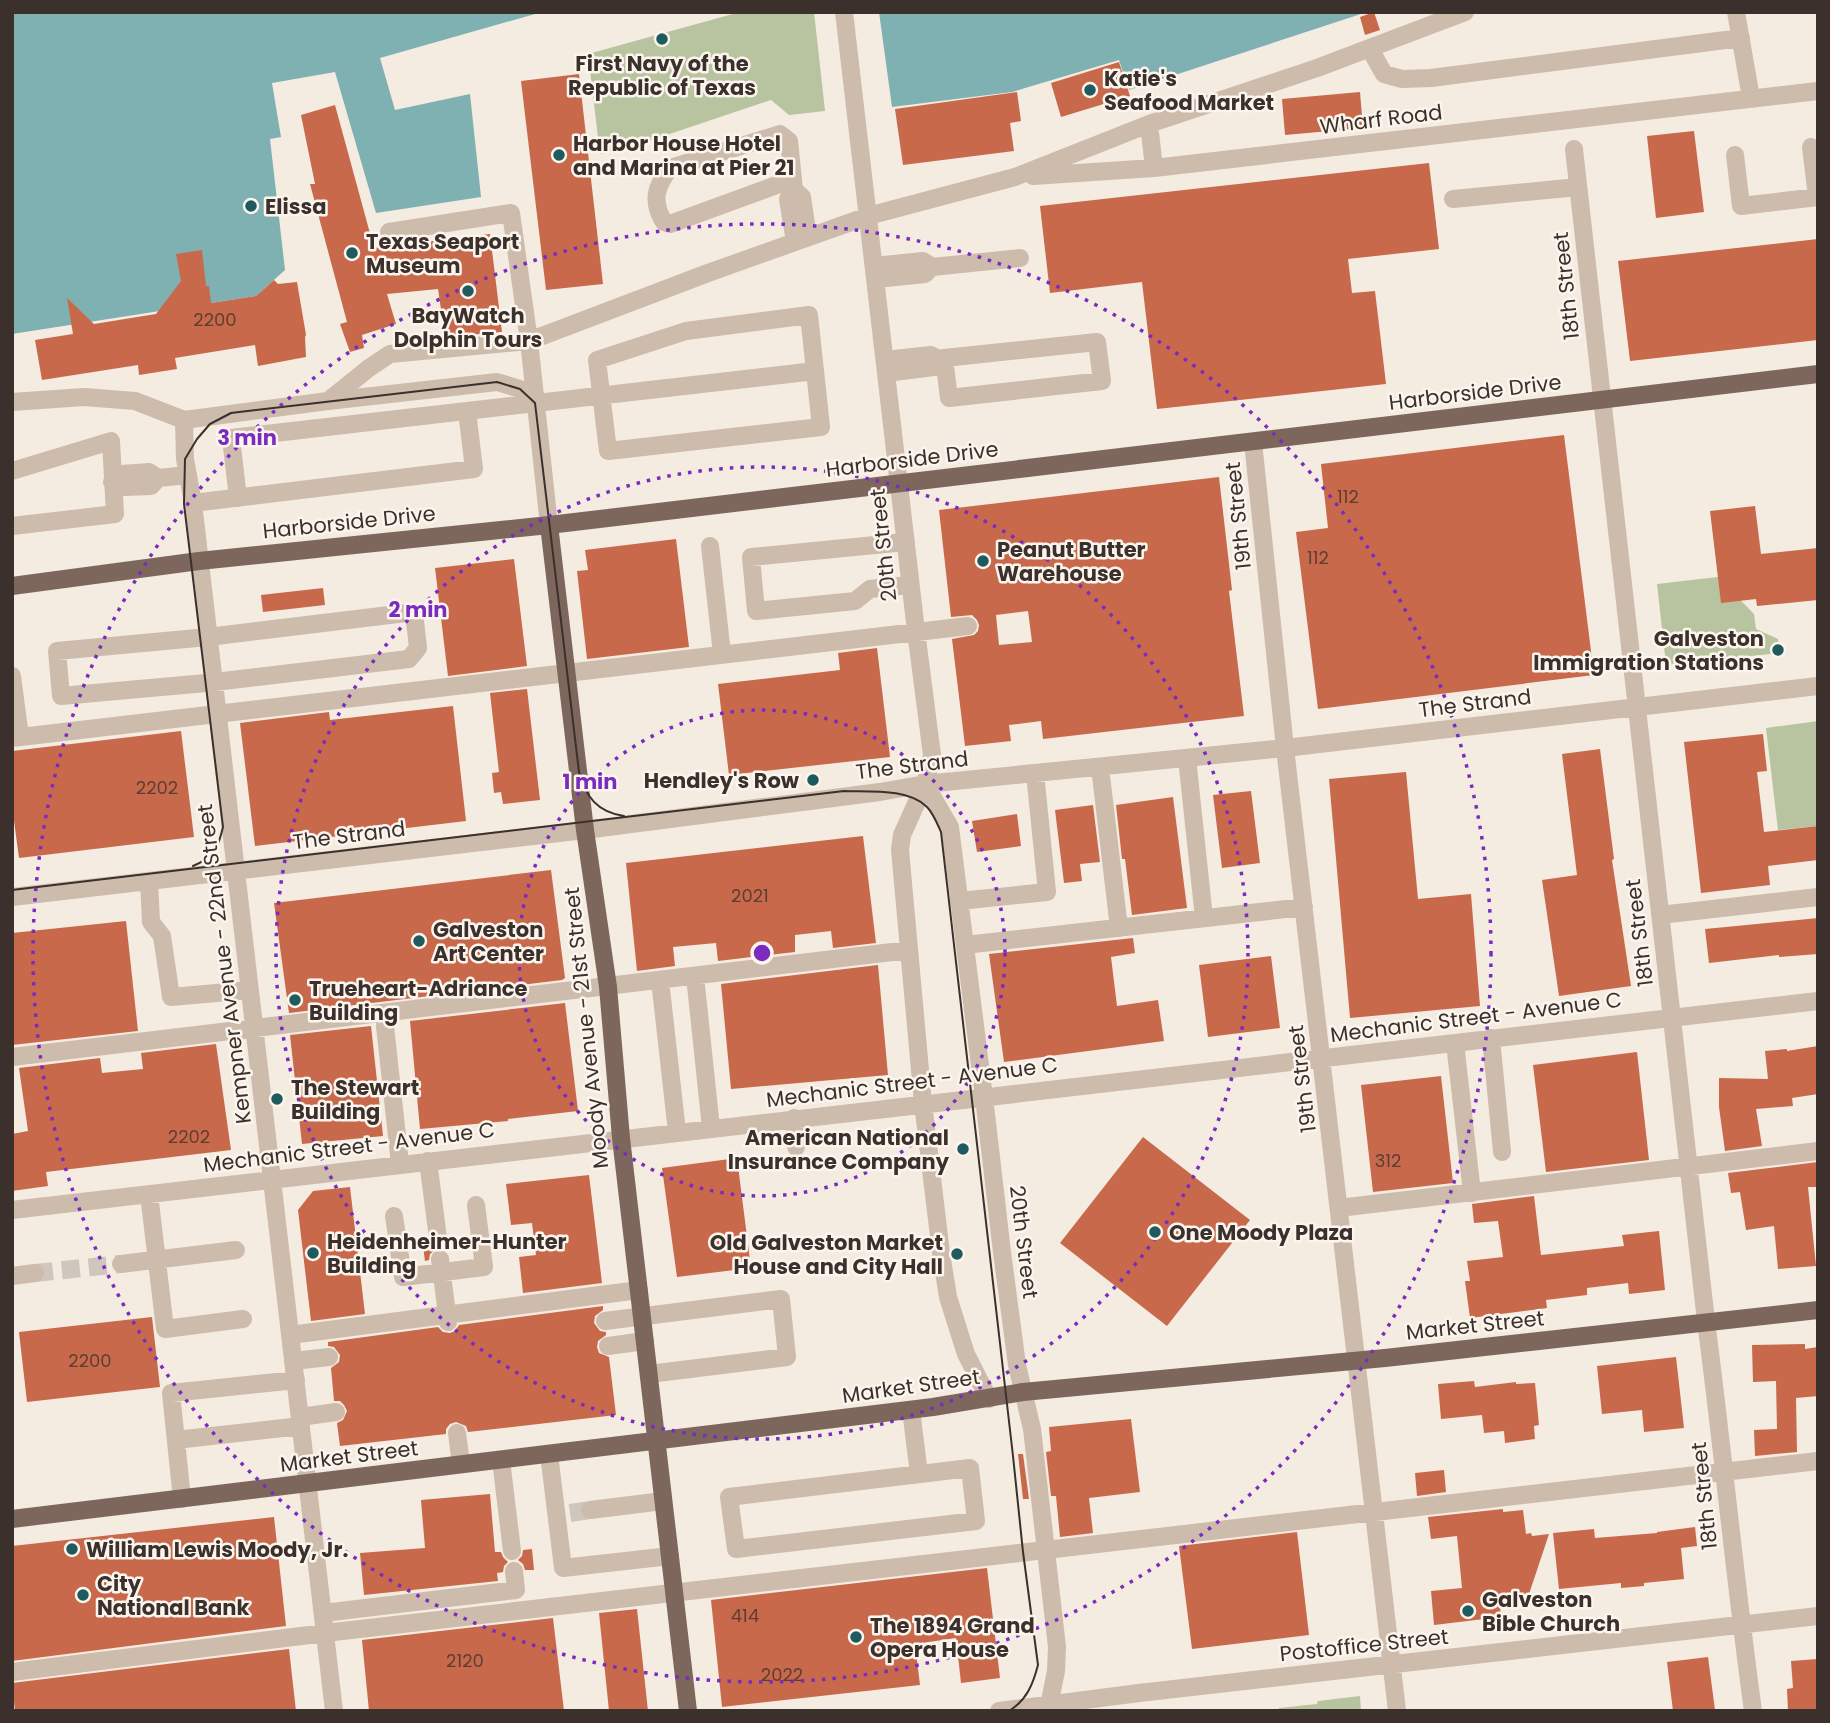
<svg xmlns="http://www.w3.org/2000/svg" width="1830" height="1723" font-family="Poppins,sans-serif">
<rect width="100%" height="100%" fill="#f4ebe1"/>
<path fill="#b8c4a0" d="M 740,12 L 814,12 L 825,111 L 789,115 L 771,100 L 625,149 L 600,154 L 588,54 Z
M 1718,577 L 1754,614 L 1756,629 L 1778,639 L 1780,653 L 1666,665 L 1657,584 Z
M 1818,721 L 1818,826 L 1778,830 L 1766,728 Z
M 1360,1696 L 1361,1711 L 1277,1711 L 1279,1708 L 1317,1704 L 1318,1701 Z"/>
<path fill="#7fb0b2" d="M 12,12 L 542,12 L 380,58 L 395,110 L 470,94 L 481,197 L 376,213 L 335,72 L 272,83 L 281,137 L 270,139 L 285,270 L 256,296 L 12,334 Z
M 879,12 L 1367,12 L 1129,90 L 1119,60 L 1012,92 L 892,107 Z"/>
<path fill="#c8694b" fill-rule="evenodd" d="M 1374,12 L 1380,30 L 1365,35 L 1360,17 Z
M 1119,62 L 1130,96 L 1061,117 L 1051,83 Z
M 579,74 L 603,284 L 546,290 L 521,81 Z
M 1017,92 L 1021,121 L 1010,123 L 1014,151 L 903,165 L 895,109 Z
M 1360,92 L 1363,128 L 1285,135 L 1282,99 Z
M 335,105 L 374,248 L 490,234 L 502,332 L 445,337 L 438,289 L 387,294 L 396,324 L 362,335 L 364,348 L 350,352 L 340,324 L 347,322 L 310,184 L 315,184 L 301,115 Z
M 1694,131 L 1704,212 L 1656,218 L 1647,136 Z
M 1429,163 L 1439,249 L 1348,259 L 1352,293 L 1375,291 L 1386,384 L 1157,409 L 1142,282 L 1050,293 L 1040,206 Z
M 1818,239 L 1818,340 L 1630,361 L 1618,261 Z
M 202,250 L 206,286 L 209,286 L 211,303 L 256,296 L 274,280 L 278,284 L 297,282 L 306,335 L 305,337 L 306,357 L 258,366 L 255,345 L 175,358 L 177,369 L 139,375 L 138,365 L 42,380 L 35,340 L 73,334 L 67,298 L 94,324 L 156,314 L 181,281 L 176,254 Z
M 1564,435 L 1594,675 L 1318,709 L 1296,532 L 1328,528 L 1321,464 Z
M 1219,477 L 1232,590 L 1229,591 L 1244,716 L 1043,739 L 1041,721 L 1009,725 L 1011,741 L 965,746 L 952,639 L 974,635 L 978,631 L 979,625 L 977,620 L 972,615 L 951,617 L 939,510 ZM 1028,611 L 1032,642 L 999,645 L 996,615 Z
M 1755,506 L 1761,554 L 1818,548 L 1818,600 L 1757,606 L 1756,599 L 1721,603 L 1710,511 Z
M 676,539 L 689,647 L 587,659 L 577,571 L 588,570 L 585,550 Z
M 514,559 L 527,666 L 448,676 L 435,568 Z
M 323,588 L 325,605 L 263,612 L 261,595 Z
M 877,648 L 890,757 L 729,775 L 718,684 L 840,670 L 838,653 Z
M 527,689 L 540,800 L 503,804 L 501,792 L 494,793 L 492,773 L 499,772 L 490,693 Z
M 453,706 L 466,821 L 255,846 L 240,723 L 329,712 L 330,720 Z
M 181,731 L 194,837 L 19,858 L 12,806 L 12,751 Z
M 1763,734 L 1767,771 L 1757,772 L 1764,832 L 1818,826 L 1818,860 L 1768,866 L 1770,885 L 1701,893 L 1684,742 Z
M 1600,749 L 1614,859 L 1612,860 L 1631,986 L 1559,996 L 1542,880 L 1577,875 L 1562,754 Z
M 1406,772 L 1418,899 L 1471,894 L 1480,1006 L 1350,1018 L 1329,779 Z
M 1251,791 L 1260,863 L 1222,868 L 1213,795 Z
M 1173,797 L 1187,908 L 1132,915 L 1125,859 L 1122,859 L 1116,805 Z
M 1093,805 L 1100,862 L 1080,864 L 1082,881 L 1064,883 L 1055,810 Z
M 1017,814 L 1021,846 L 977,852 L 972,821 Z
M 863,836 L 876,943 L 833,948 L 831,931 L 795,935 L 795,952 L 718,961 L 716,943 L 673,947 L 675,966 L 637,971 L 626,863 Z
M 551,870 L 565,978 L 562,980 L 289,1013 L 274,903 Z
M 1818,918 L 1818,954 L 1779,957 L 1779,955 L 1709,963 L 1705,929 Z
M 126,921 L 138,1031 L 12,1045 L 12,933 Z
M 1133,938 L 1135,953 L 1111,957 L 1117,1006 L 1158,1000 L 1164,1041 L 1004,1062 L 989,954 Z
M 1271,956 L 1280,1028 L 1208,1037 L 1199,965 Z
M 878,965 L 888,1075 L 731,1089 L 721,984 Z
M 565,1003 L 578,1111 L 508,1119 L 508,1121 L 420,1129 L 410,1021 Z
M 371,1026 L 383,1136 L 302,1144 L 290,1035 Z
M 216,1044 L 231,1150 L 46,1172 L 48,1186 L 12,1191 L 12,1134 L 28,1131 L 19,1068 L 100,1058 L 102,1073 L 143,1069 L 141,1053 Z
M 1818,1046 L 1818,1094 L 1792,1098 L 1793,1106 L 1756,1109 L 1762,1146 L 1725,1151 L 1719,1107 L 1719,1078 L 1768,1079 L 1765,1051 L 1787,1049 L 1787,1051 Z
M 1637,1052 L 1649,1160 L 1546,1172 L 1533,1065 Z
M 1441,1076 L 1453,1183 L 1373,1192 L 1361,1085 Z
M 1143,1137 L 1250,1220 L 1167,1326 L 1060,1243 Z
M 737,1158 L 751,1268 L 677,1277 L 662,1168 Z
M 1818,1162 L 1818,1187 L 1808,1187 L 1816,1266 L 1778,1269 L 1774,1226 L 1746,1230 L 1740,1192 L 1731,1193 L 1728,1173 Z
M 589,1175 L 602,1283 L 523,1293 L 519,1257 L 536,1255 L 532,1223 L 511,1225 L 506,1184 Z
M 350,1187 L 365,1314 L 311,1321 L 298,1210 L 313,1191 Z
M 1534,1196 L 1541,1255 L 1624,1246 L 1622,1235 L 1659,1231 L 1665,1290 L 1629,1294 L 1628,1283 L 1587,1288 L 1587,1295 L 1546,1300 L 1547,1308 L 1470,1318 L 1465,1281 L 1470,1281 L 1467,1261 L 1503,1257 L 1498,1221 L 1474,1223 L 1472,1204 Z
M 422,1239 L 427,1239 L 429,1245 L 436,1249 L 430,1254 L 429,1260 L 425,1261 Z
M 603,1306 L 603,1310 L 595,1316 L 594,1323 L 600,1331 L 606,1332 L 606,1335 L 598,1341 L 597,1347 L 599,1353 L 609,1357 L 616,1415 L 468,1432 L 466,1426 L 456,1422 L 450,1424 L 446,1429 L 446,1434 L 340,1446 L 337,1423 L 343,1420 L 347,1411 L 344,1405 L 340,1401 L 334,1401 L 331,1368 L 339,1362 L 340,1355 L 334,1347 L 328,1346 L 328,1342 L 438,1327 L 443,1332 L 450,1333 L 455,1331 L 459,1325 Z
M 152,1317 L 160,1387 L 27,1402 L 19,1332 Z
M 1805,1344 L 1805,1349 L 1818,1347 L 1818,1396 L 1796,1398 L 1797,1452 L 1755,1456 L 1754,1430 L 1777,1429 L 1776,1381 L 1753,1382 L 1752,1345 Z
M 1676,1357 L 1684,1428 L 1644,1432 L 1642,1410 L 1602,1414 L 1597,1366 Z
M 1474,1381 L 1475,1387 L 1516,1382 L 1516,1384 L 1535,1383 L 1539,1425 L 1534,1426 L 1535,1439 L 1505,1443 L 1504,1431 L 1484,1433 L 1482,1415 L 1441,1419 L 1438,1384 Z
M 1131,1419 L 1140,1492 L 1089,1498 L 1093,1533 L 1060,1537 L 1056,1496 L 1051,1496 L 1046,1452 L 1051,1451 L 1049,1427 Z
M 1018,1454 L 1023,1454 L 1029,1499 L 1023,1499 Z
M 1444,1470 L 1446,1492 L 1417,1496 L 1415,1473 Z
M 490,1494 L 495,1552 L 501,1552 L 503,1557 L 508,1562 L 504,1566 L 503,1572 L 497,1573 L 498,1581 L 364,1595 L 360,1553 L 425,1548 L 421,1500 Z
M 1503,1509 L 1503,1512 L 1523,1510 L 1526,1534 L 1531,1533 L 1532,1536 L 1549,1534 L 1529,1594 L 1499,1597 L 1501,1617 L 1434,1625 L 1431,1591 L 1462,1588 L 1457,1536 L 1431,1539 L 1428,1517 Z
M 274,1517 L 286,1626 L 12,1661 L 12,1546 Z
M 1695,1527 L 1697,1546 L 1681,1548 L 1684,1579 L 1644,1583 L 1644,1586 L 1621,1588 L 1621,1583 L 1559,1589 L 1553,1533 L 1594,1529 L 1595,1538 L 1657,1533 L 1657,1532 Z
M 1297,1532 L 1309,1635 L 1192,1649 L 1179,1546 Z
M 532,1549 L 534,1570 L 525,1570 L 523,1564 L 518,1560 L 522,1556 L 523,1550 Z
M 987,1568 L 1000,1678 L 961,1683 L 956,1638 L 915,1644 L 920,1685 L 722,1707 L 711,1600 Z
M 637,1609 L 648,1711 L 609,1711 L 599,1613 Z
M 553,1618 L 564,1711 L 369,1711 L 362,1640 Z
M 289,1649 L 296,1711 L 15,1711 L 12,1683 Z
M 1708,1657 L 1715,1710 L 1673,1711 L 1667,1662 Z
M 1818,1659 L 1818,1711 L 1788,1711 L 1787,1689 L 1793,1688 L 1791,1661 Z"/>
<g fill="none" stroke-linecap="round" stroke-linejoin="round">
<path stroke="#cfc6bd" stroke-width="18" stroke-dasharray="18 9" stroke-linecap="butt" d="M 35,1273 L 121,1264
M 570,1513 L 590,1510"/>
<path stroke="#cdbbac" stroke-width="18" d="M 844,12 L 916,631 L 932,755 L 925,784 L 902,835 L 900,850 L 923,1103 L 941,1253 L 948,1297 L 966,1354 L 989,1399
M 1736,12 L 1751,98
M 1370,49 L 1384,74 L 1402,79 L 1431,78 L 1741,38
M 1149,124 L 1154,168
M 1811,147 L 1817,197
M 1574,149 L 1706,1321 C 1723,1451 1735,1581 1753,1711
M 1735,155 L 1741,206 L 1818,197
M 1033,176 L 1154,168 L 1818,91
M 793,179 L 670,224 L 664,222 C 651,201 656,186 670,168 L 780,134 L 789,141 L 794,190
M 1453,199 L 1578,187
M 389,232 L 511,213 L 529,341 L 549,525
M 795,242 L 788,199 L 794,190 L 802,197 L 808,237
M 874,266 L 923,261 L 932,267 L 925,274 L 876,279
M 932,267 L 1020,258
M 809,315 L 821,427 L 608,451 L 597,360 L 686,331 Z
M 885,360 L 931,355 L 937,359 L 944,358 L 1097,342 L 1102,381 L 949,398 L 944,358
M 886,373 L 934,367 L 937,359
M 328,401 L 497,382 L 520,389 L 535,403
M 12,402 L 84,397 L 135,401 L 184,420 L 328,401 L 369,368 L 390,354 L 529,341 L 708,273 L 868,216 L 1015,177 L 1149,124 L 1317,68 L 1465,12
M 184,420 L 185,459 L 193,503 L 334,1711
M 1253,442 L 1285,748 L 1397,1711
M 12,471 L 111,441 L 115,514 L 12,526
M 117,481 L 122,474 L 149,472 L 158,478 L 188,475
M 112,482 L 117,481 L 124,487 L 151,486 L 158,478
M 238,498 L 231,438 L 815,371
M 193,503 L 474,469 L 467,411
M 906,542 L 751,557 L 756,611 L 855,601 L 870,589 L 910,585
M 710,546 L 722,654
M 414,612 L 418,648 L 409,659 L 206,683 L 61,696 L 57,651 L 208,637 Z
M 12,676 L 20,737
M 12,738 L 968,626
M 1187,758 L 1204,918
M 1100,767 L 1119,928
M 925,784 L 950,827 L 984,1097 L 1002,1252 L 1017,1365 L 1032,1429 L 1057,1647 L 1056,1671 L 1048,1711
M 149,881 L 151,922 L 162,936 L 171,997 L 250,990
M 12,897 L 585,830 L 880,792 L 925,784 L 1285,748 L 1818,686
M 959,901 L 1047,892 L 1035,773
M 1660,915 L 1818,897
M 965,945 L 1304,907
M 695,976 L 711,1128
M 660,980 L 677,1132
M 385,1026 L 400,1164
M 1491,1038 L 1502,1152
M 1455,1043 L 1472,1193
M 12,1057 L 909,950
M 794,1118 L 796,1147
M 428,1161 L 438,1238
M 149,1194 L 165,1329 L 243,1319
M 1339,1208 L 1818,1151
M 12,1210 L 1818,1001
M 394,1216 L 403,1277 L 484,1267 L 476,1205
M 440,1259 L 448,1322
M 121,1264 L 236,1250
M 12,1276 L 35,1273
M 605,1321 L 781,1299 L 787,1357 L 649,1374
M 290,1335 L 639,1290
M 608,1346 L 645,1341
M 293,1361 L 329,1357
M 911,1410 L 919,1474
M 300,1417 L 336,1412
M 457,1433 L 461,1464
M 176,1440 L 301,1426
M 549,1454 L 563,1568 L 670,1556
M 501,1460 L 512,1551
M 970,1468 L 976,1521 L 736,1549 L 729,1497 Z
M 182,1499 L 171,1393 L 296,1380
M 590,1510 L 663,1501
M 323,1613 L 516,1590 L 514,1571
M 12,1672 L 325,1633 L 1818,1461
M 999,1711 L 1139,1693 L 1818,1616"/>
<path stroke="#7d675c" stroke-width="18" d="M 549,525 L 585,830 L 608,987 L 621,1138 L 688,1711
M 12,586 L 199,561 L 549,525 L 1818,374
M 12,1519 L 933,1407 L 1023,1392 L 1385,1358 L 1818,1310"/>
<path stroke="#3b302b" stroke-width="2" d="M 193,866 C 214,857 218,849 223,827 L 184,504 L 185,459 L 197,439 L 210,424 L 231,413 L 497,382 L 520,389 L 535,403 L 579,772 C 586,797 597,812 624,816
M 12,890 L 844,791 C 868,792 909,788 927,807 C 933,813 937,823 941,832 L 1013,1456 L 1023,1552 L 1038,1665 C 1033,1684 1027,1700 1009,1711"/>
</g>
<g fill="none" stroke="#7b2cbf" stroke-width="3.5" stroke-dasharray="3.5 7">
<circle cx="762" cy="953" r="243"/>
<circle cx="762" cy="953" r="486"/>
<circle cx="762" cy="953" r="729"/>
</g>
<g fill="#1f5a5e" stroke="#fbf5ee" stroke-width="2.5">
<circle cx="662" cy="39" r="7"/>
<circle cx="1090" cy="90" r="7"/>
<circle cx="559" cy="155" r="7"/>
<circle cx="251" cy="206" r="7"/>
<circle cx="352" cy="253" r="7"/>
<circle cx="468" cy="291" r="7"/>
<circle cx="983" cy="561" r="7"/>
<circle cx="1778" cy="650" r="7"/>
<circle cx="813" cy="780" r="7"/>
<circle cx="419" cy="941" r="7"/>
<circle cx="295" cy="1000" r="7"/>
<circle cx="277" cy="1099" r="7"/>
<circle cx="963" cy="1149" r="7"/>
<circle cx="1155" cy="1232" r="7"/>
<circle cx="313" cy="1253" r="7"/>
<circle cx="957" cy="1254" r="7"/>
<circle cx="72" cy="1549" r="7"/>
<circle cx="83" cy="1595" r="7"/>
<circle cx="1468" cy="1611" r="7"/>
<circle cx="856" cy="1637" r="7"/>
</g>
<g text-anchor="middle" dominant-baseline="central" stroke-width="5" stroke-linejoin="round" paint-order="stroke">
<g font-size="18" fill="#5e3e33">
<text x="215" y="319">2200</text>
<text x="1348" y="496">112</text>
<text x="1318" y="557">112</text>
<text x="157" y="787">2202</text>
<text x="750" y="895">2021</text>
<text x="189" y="1136">2202</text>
<text x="1388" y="1160">312</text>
<text x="90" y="1360">2200</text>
<text x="745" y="1615">414</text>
<text x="465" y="1660">2120</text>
<text x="782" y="1674">2022</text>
</g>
<g font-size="21" font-weight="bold" fill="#3b302b" stroke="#fbf5ee" text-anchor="start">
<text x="662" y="63" text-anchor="middle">First Navy of the<tspan x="662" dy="24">Republic of Texas</tspan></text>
<text x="1104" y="78">Katie's<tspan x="1104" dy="24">Seafood Market</tspan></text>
<text x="573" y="143">Harbor House Hotel<tspan x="573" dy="24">and Marina at Pier 21</tspan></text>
<text x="265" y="206">Elissa</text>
<text x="366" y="241">Texas Seaport<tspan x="366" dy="24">Museum</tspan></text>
<text x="468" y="315" text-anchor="middle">BayWatch<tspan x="468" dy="24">Dolphin Tours</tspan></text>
<text x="997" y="549">Peanut Butter<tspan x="997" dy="24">Warehouse</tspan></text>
<text x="1764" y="638" text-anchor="end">Galveston<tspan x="1764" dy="24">Immigration Stations</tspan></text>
<text x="799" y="780" text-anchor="end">Hendley's Row</text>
<text x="433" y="929">Galveston<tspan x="433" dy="24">Art Center</tspan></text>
<text x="309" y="988">Trueheart-Adriance<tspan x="309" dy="24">Building</tspan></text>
<text x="291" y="1087">The Stewart<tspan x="291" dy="24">Building</tspan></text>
<text x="949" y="1137" text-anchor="end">American National<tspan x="949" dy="24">Insurance Company</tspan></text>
<text x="1169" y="1232">One Moody Plaza</text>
<text x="327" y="1241">Heidenheimer-Hunter<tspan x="327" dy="24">Building</tspan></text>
<text x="943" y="1242" text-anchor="end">Old Galveston Market<tspan x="943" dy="24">House and City Hall</tspan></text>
<text x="86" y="1549">William Lewis Moody, Jr.</text>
<text x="97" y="1583">City<tspan x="97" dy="24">National Bank</tspan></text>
<text x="1482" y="1599">Galveston<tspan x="1482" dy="24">Bible Church</tspan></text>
<text x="870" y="1625">The 1894 Grand<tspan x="870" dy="24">Opera House</tspan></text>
</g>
<g font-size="21" fill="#3b302b" stroke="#fbf5ee">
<text transform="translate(1381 119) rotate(-7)">Wharf Road</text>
<text transform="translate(1566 286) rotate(-96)">18th Street</text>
<text transform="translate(1475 392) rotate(-7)">Harborside Drive</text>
<text transform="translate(912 459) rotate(-7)">Harborside Drive</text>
<text transform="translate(1238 516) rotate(-96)">19th Street</text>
<text transform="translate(349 522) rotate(-6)">Harborside Drive</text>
<text transform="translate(883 545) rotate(-96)">20th Street</text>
<text transform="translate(1475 703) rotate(-7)">The Strand</text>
<text transform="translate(912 765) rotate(-7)">The Strand</text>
<text transform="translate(349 835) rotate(-7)">The Strand</text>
<text transform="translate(1639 933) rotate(-97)">18th Street</text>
<text transform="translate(224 964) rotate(-97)">Kempner Avenue - 22nd Street</text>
<text transform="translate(1476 1017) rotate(-7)">Mechanic Street - Avenue C</text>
<text transform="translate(586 1028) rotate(-96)">Moody Avenue - 21st Street</text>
<text transform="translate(1302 1079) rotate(-97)">19th Street</text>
<text transform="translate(912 1082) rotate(-7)">Mechanic Street - Avenue C</text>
<text transform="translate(349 1147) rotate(-7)">Mechanic Street - Avenue C</text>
<text transform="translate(1024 1242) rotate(83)">20th Street</text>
<text transform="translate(1475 1325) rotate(-6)">Market Street</text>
<text transform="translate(911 1386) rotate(-8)">Market Street</text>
<text transform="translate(349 1456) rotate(-7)">Market Street</text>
<text transform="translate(1704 1496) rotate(-96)">18th Street</text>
<text transform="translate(1364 1645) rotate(-6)">Postoffice Street</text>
</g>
</g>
<circle cx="762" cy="953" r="10" fill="#7b2cbf" stroke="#fbf5ee" stroke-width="3.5"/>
<g font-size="21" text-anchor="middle" font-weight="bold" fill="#7b2cbf" stroke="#fbf5ee" stroke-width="5" stroke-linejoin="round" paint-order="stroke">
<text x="247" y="445">3 min</text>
<text x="418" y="617">2 min</text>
<text x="590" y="789">1 min</text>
</g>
<rect width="1830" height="1723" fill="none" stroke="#3b302b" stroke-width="28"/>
</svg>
